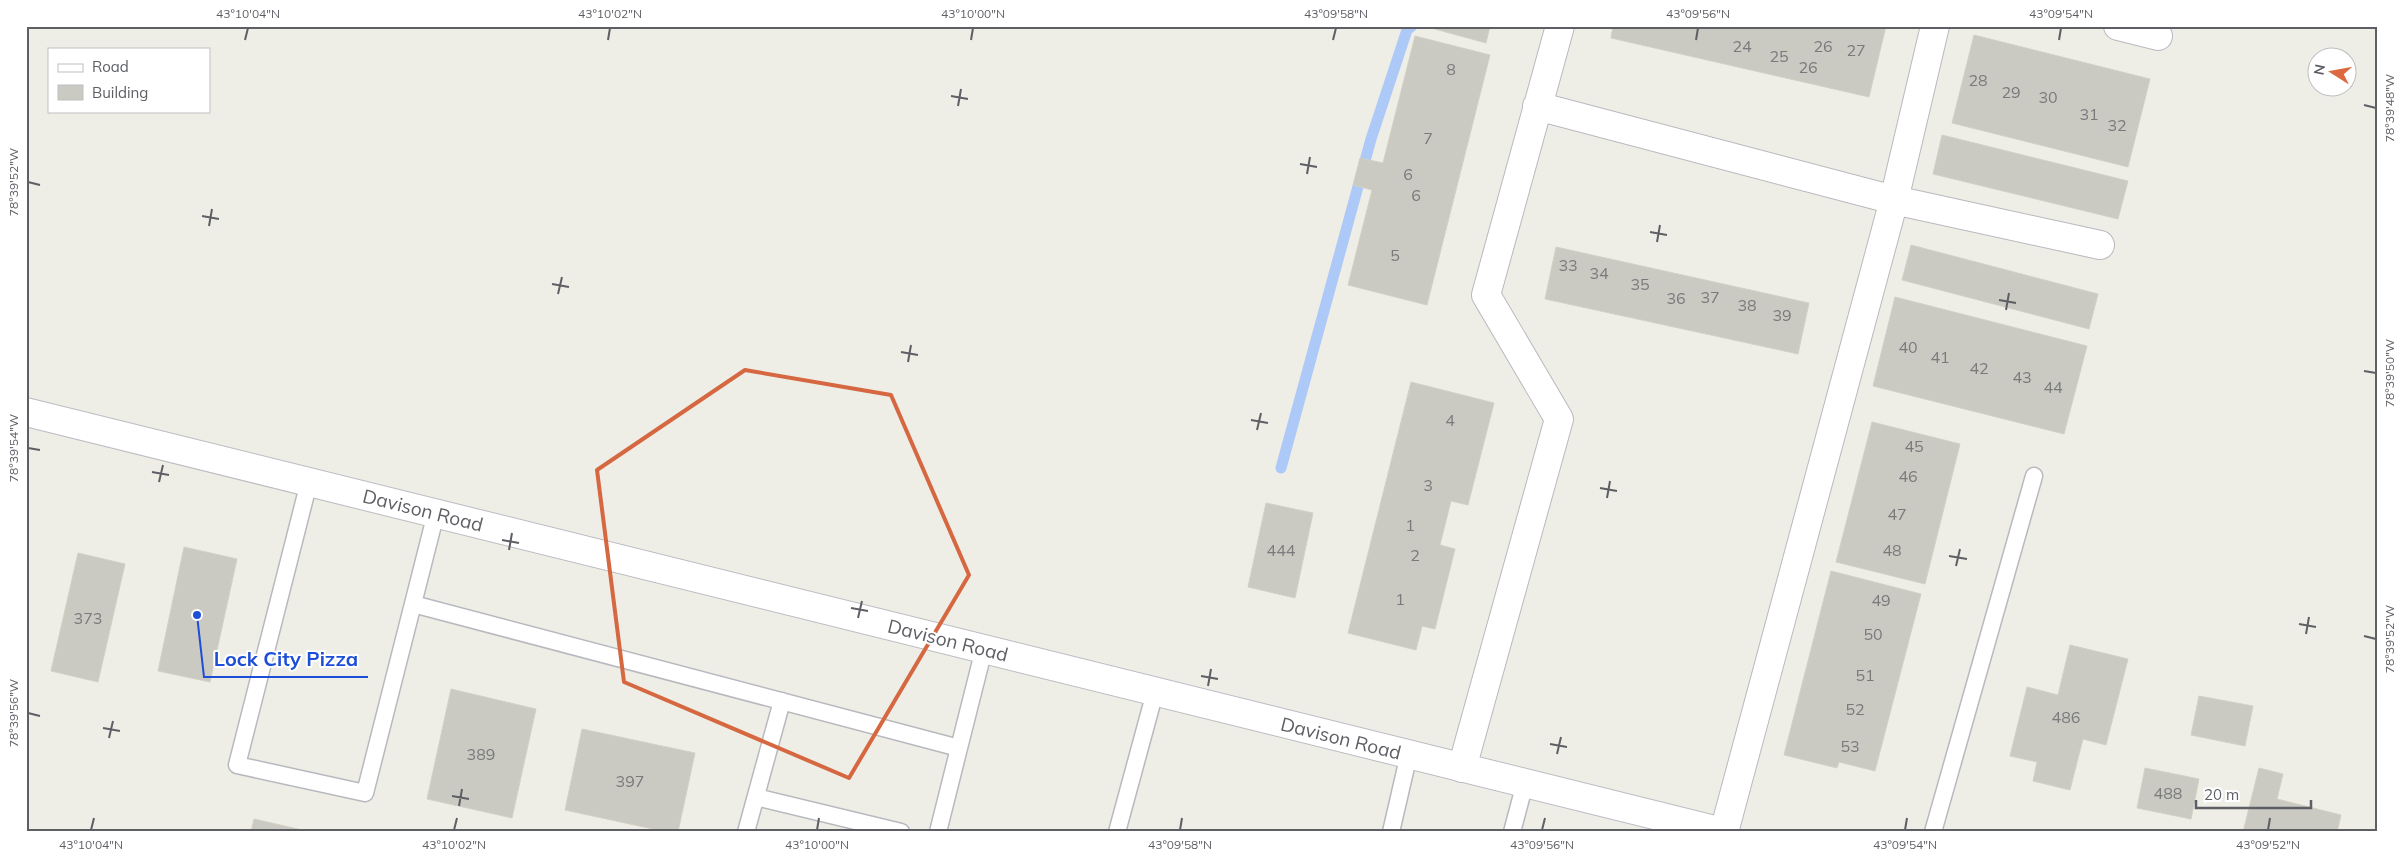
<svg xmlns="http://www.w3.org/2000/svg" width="2404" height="858" font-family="Mulish,sans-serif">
<rect width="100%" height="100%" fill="#efeee6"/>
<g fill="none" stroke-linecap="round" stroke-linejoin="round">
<path stroke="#acc9f8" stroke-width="11" d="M 1281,468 L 1371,139 L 1407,30 L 1412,26"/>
</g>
<path fill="#cac9c2" stroke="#d3d1c5" d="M 1424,26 L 1490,26 L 1486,43 Z
M 1613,26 L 1886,26 L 1869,97 L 1611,38 Z
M 1974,35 L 2150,79 L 2128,167 L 1952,123 Z
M 1415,36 L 1490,55 L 1427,305 L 1348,285 L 1372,190 L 1353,185 L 1360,158 L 1383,163 Z
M 1942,135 L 2128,181 L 2118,219 L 1933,174 Z
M 1911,245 L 2098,294 L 2089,329 L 1902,280 Z
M 1556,247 L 1809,303 L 1798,354 L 1545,299 Z
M 1895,297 L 2087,346 L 2064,434 L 1873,386 Z
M 1411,382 L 1494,403 L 1468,505 L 1451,501 L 1440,545 L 1455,549 L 1435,629 L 1422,626 L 1416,650 L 1348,633 Z
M 1872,422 L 1960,444 L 1925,584 L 1836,562 Z
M 1266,503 L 1313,513 L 1295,598 L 1248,587 Z
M 184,547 L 237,559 L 210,682 L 158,671 Z
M 78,553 L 125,564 L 98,682 L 51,671 Z
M 1831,571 L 1921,594 L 1875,771 L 1839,762 L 1837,768 L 1784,755 Z
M 2070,645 L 2128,659 L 2106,745 L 2083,739 L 2070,790 L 2033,781 L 2037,762 L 2010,756 L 2027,687 L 2058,695 Z
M 451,689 L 536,709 L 512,818 L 427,799 Z
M 2199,696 L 2253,706 L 2245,746 L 2191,735 Z
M 582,729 L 695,753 L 678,832 L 667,832 L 565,810 Z
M 2145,768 L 2199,779 L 2191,819 L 2137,808 Z
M 2259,768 L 2283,774 L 2277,799 L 2341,815 L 2337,832 L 2243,832 Z
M 254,819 L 311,832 L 251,832 Z"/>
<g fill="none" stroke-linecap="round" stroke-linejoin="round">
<defs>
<path id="lane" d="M 309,482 L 237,765 L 365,793 L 436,513
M 413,604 L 959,748 L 984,649
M 756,797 L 901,832
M 746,832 L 782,701
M 938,832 L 959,748
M 1117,832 L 1155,692
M 1391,832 L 1409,754
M 1512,832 L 1525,783
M 1933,832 L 2034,476"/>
<path id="street" d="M 2118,26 L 2158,36
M 1537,106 L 1894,200 L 2100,245
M 1462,768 L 1559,419 L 1486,295 L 1560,26
M 1724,832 L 1894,200 L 1935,26"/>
<path id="secondary" d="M 26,412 L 1723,832"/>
</defs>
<use href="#lane" stroke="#b8b9be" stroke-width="19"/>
<use href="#street" stroke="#b8b9be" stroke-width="30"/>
<use href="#secondary" stroke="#bbbcc2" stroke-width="30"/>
<use href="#lane" stroke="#fff" stroke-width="16"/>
<use href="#street" stroke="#fff" stroke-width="28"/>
<use href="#secondary" stroke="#fff" stroke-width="28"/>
</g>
<path fill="none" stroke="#d66841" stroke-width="4" stroke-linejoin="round" d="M 745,370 L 891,395 L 969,575 L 849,778 L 624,682 L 597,470 Z"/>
<path fill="none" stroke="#5e5f65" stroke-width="2" d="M 245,40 L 248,28M 608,40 L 610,28M 971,40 L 973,28M 1333,40 L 1336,28M 1696,40 L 1698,28M 2059,40 L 2061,28M 951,96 L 968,99M 2364,105 L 2376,108M 958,106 L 961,89M 1300,164 L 1317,167M 1307,174 L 1310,157M 28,182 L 40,185M 202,216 L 219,219M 209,226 L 212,209M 1650,232 L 1667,235M 1657,242 L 1660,225M 552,284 L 569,287M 558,294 L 562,277M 1999,300 L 2016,303M 2006,310 L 2009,293M 901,352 L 918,355M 908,362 L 911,345M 2364,371 L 2376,373M 1251,420 L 1268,423M 1257,430 L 1261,413M 28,448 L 40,450M 152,472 L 169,475M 159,482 L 163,465M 1600,488 L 1617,491M 1607,498 L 1610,481M 502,540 L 519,543M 509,550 L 512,533M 1949,556 L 1967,559M 1956,566 L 1960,549M 851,608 L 868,611M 858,618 L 862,601M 2299,624 L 2316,627M 2306,634 L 2309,617M 2364,636 L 2376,639M 1201,676 L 1218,679M 1208,686 L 1211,669M 28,713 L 40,716M 103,728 L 120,731M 109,738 L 113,721M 1550,744 L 1567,747M 1557,754 L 1561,737M 452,796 L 469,799M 459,806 L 462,789M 91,830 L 94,818M 454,830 L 457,818M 817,830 L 819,818M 1180,830 L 1182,818M 1542,830 L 1545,818M 1905,830 L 1907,818M 2268,830 L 2270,818"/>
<g text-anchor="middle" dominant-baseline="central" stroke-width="4" stroke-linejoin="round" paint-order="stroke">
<g font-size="16" fill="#797a7c">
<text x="1742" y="46">24</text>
<text x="1823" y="46">26</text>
<text x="1856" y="50">27</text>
<text x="1779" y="56">25</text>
<text x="1808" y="67">26</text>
<text x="1451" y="69">8</text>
<text x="1978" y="80">28</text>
<text x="2011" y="92">29</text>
<text x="2048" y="97">30</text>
<text x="2089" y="114">31</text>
<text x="2117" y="125">32</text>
<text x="1428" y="138">7</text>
<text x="1408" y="174">6</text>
<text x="1416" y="195">6</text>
<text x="1395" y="255">5</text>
<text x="1568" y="265">33</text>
<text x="1599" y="273">34</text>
<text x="1640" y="284">35</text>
<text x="1710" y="297">37</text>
<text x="1676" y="298">36</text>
<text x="1747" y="305">38</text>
<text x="1782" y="315">39</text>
<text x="1908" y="347">40</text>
<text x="1940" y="357">41</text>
<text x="1979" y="368">42</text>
<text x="2022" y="377">43</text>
<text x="2053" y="387">44</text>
<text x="1450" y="420">4</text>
<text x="1914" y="446">45</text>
<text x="1908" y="476">46</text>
<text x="1428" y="485">3</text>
<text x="1897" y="514">47</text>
<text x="1410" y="525">1</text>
<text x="1281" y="550">444</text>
<text x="1892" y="550">48</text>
<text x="1415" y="555">2</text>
<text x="1400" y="599">1</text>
<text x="1881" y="600">49</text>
<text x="88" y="618">373</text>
<text x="1873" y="634">50</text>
<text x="1865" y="675">51</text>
<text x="1855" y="709">52</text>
<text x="2066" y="717">486</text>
<text x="1850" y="746">53</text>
<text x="481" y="754">389</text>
<text x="630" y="781">397</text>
<text x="2168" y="793">488</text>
</g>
<g font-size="19" fill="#5e5f65" stroke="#fff">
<text transform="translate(423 510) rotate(14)">Davison Road</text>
<text transform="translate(948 640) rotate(14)">Davison Road</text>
<text transform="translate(1341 738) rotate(14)">Davison Road</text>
</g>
</g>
<path fill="none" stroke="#1d4ed8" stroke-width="2" d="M197 615L204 677H368"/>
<circle fill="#1d4ed8" stroke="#fff" stroke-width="2" cx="197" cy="615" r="5"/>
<g font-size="20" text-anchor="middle" font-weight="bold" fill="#1d4ed8" stroke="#fff" stroke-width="4" stroke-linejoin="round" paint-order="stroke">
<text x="286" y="666">Lock City Pizza</text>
</g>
<rect width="2404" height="858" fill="none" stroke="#ffffff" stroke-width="55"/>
<rect x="48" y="48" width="162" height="65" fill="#ffffff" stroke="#bfbfc1"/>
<rect x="58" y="64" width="25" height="8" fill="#ffffff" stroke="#bfbfc1"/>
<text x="92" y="72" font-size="15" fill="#5e5f65">Road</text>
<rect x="58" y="85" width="25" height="15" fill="#cac9c2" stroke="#bfbfc1"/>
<text x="92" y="98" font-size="15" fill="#5e5f65">Building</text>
<g transform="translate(2332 72) rotate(281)"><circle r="24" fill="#ffffff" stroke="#bfbfc1"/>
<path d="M0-4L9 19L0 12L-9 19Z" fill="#dc693f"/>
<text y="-8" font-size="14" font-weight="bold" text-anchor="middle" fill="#5e5f65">N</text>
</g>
<path d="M2196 800v8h115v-8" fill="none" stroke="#5e5f65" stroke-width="2.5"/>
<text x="2204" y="800" font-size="15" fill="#5e5f65" stroke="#ffffff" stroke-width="4" paint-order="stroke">20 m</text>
<rect x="28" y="28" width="2348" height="802" fill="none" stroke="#5e5f65" stroke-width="2"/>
<g font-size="12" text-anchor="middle" fill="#5e5f65">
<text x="248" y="18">43°10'04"N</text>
<text x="610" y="18">43°10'02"N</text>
<text x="973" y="18">43°10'00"N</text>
<text x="1336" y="18">43°09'58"N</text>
<text x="1698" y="18">43°09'56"N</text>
<text x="2061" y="18">43°09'54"N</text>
<text transform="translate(2390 108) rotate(-90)" y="4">78°39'48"W</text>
<text transform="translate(14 182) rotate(-90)" y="4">78°39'52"W</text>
<text transform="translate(2390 373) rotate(-90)" y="4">78°39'50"W</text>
<text transform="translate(14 448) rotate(-90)" y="4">78°39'54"W</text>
<text transform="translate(2390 639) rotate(-90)" y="4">78°39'52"W</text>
<text transform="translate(14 713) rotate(-90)" y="4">78°39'56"W</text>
<text x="91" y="849">43°10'04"N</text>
<text x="454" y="849">43°10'02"N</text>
<text x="817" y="849">43°10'00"N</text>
<text x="1180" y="849">43°09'58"N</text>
<text x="1542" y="849">43°09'56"N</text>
<text x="1905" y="849">43°09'54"N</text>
<text x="2268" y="849">43°09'52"N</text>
</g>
</svg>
